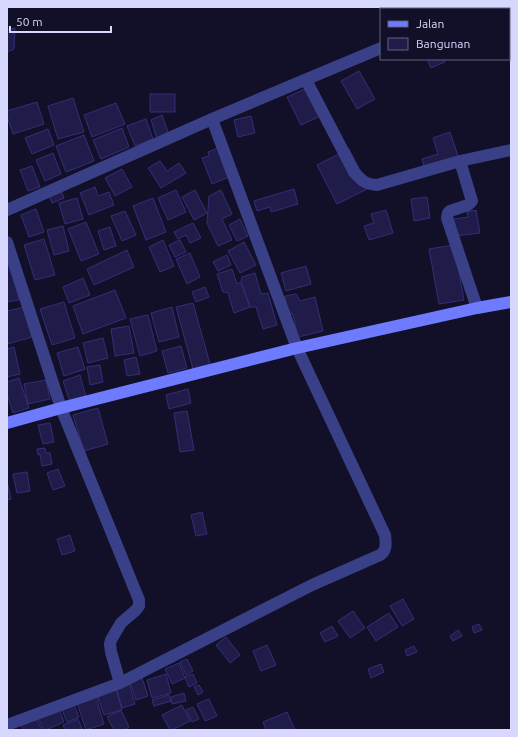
<svg xmlns="http://www.w3.org/2000/svg" width="518" height="737" font-family="Ubuntu,sans-serif">
<rect width="100%" height="100%" fill="#121029"/>
<path fill="#201c4a" stroke="#342d77" d="M 15,28 L 14,49 L 7,52 L 7,30 Z
M 427,59 L 444,59 L 445,62 L 431,68 Z
M 359,71 L 375,99 L 357,109 L 341,81 Z
M 314,85 L 327,113 L 301,125 L 287,97 Z
M 150,94 L 175,94 L 175,112 L 150,112 Z
M 73,98 L 84,132 L 58,139 L 48,106 Z
M 37,102 L 44,124 L 13,134 L 7,116 L 7,111 Z
M 116,103 L 125,124 L 92,137 L 84,115 Z
M 162,115 L 169,135 L 157,139 L 151,120 Z
M 251,116 L 255,133 L 238,137 L 234,120 Z
M 146,119 L 153,139 L 135,146 L 127,126 Z
M 122,128 L 129,147 L 101,159 L 93,140 Z
M 48,129 L 54,145 L 32,154 L 25,138 Z
M 450,132 L 458,156 L 424,167 L 422,159 L 438,154 L 433,138 Z
M 84,135 L 94,161 L 66,172 L 56,146 Z
M 218,148 L 229,177 L 212,184 L 202,158 L 209,156 L 208,152 Z
M 349,149 L 369,188 L 337,204 L 317,165 Z
M 53,153 L 61,174 L 45,181 L 36,160 Z
M 160,161 L 167,171 L 179,163 L 186,173 L 161,188 L 148,168 Z
M 32,166 L 40,187 L 28,191 L 20,170 Z
M 122,169 L 132,187 L 115,196 L 105,178 Z
M 95,187 L 98,196 L 109,192 L 114,205 L 89,215 L 80,193 Z
M 294,189 L 298,204 L 271,212 L 270,207 L 257,211 L 254,201 Z
M 61,190 L 64,198 L 52,203 L 49,195 Z
M 176,190 L 186,212 L 168,220 L 158,198 Z
M 195,190 L 207,213 L 194,220 L 182,197 Z
M 221,190 L 232,214 L 222,219 L 232,240 L 218,246 L 207,223 L 209,196 Z
M 427,197 L 430,218 L 414,221 L 411,199 Z
M 77,198 L 83,219 L 65,224 L 59,203 Z
M 153,198 L 166,232 L 146,240 L 133,206 Z
M 36,209 L 44,232 L 29,237 L 21,215 Z
M 386,210 L 393,233 L 369,240 L 364,226 L 374,223 L 371,214 Z
M 476,210 L 480,233 L 456,236 L 454,219 L 468,217 L 467,212 Z
M 125,211 L 136,235 L 122,241 L 111,216 Z
M 240,219 L 248,236 L 237,241 L 229,225 Z
M 86,222 L 99,254 L 81,261 L 68,229 Z
M 193,223 L 201,238 L 190,243 L 186,235 L 178,239 L 174,232 Z
M 63,226 L 69,251 L 54,255 L 47,230 Z
M 110,227 L 116,246 L 104,250 L 98,231 Z
M 44,239 L 55,275 L 35,280 L 24,245 Z
M 163,240 L 174,266 L 160,272 L 149,247 Z
M 180,240 L 186,252 L 175,257 L 169,245 Z
M 244,242 L 256,265 L 240,273 L 228,251 Z
M 454,245 L 464,300 L 439,304 L 429,249 Z
M 127,250 L 134,267 L 94,285 L 87,269 Z
M 190,253 L 200,277 L 187,284 L 176,259 Z
M 227,255 L 231,265 L 218,271 L 213,262 Z
M 11,264 L 19,300 L 7,302 L 7,265 Z
M 306,266 L 311,284 L 286,291 L 281,273 Z
M 232,269 L 237,284 L 241,282 L 250,307 L 234,313 L 228,293 L 223,292 L 217,274 Z
M 255,273 L 261,294 L 268,293 L 277,325 L 263,329 L 256,307 L 250,307 L 241,282 L 242,277 Z
M 83,278 L 90,295 L 69,303 L 63,287 Z
M 205,287 L 209,297 L 196,302 L 192,292 Z
M 115,290 L 126,318 L 83,334 L 73,306 Z
M 296,294 L 300,301 L 315,297 L 323,331 L 298,337 L 293,314 L 288,313 L 285,296 Z
M 64,302 L 75,338 L 52,345 L 40,309 Z
M 193,303 L 210,364 L 193,369 L 176,307 Z
M 24,307 L 32,337 L 7,344 L 7,311 Z
M 172,307 L 179,337 L 159,342 L 151,313 Z
M 148,315 L 157,351 L 140,356 L 130,319 Z
M 129,326 L 134,353 L 115,356 L 111,329 Z
M 103,338 L 108,358 L 88,363 L 83,343 Z
M 181,346 L 187,368 L 168,373 L 162,351 Z
M 14,347 L 20,374 L 7,377 L 7,349 Z
M 78,347 L 85,369 L 64,376 L 57,353 Z
M 136,357 L 140,374 L 127,376 L 124,360 Z
M 100,365 L 103,382 L 90,385 L 87,367 Z
M 80,375 L 86,397 L 70,402 L 63,381 Z
M 19,378 L 29,408 L 13,413 L 7,394 L 7,382 Z
M 46,380 L 50,399 L 28,404 L 24,384 Z
M 188,389 L 191,403 L 169,409 L 166,395 Z
M 98,408 L 108,444 L 84,451 L 73,415 Z
M 187,411 L 194,450 L 180,452 L 174,413 Z
M 50,423 L 54,442 L 43,444 L 38,425 Z
M 45,448 L 46,453 L 50,453 L 52,464 L 42,466 L 40,454 L 38,455 L 37,449 Z
M 58,469 L 65,486 L 53,490 L 47,473 Z
M 27,472 L 30,491 L 17,493 L 13,474 Z
M 7,481 L 11,499 L 7,500 Z
M 202,512 L 207,534 L 196,536 L 191,515 Z
M 70,535 L 75,551 L 62,555 L 57,539 Z
M 403,599 L 414,619 L 402,626 L 390,606 Z
M 353,611 L 365,628 L 350,638 L 338,621 Z
M 389,613 L 398,627 L 376,641 L 367,627 Z
M 479,624 L 482,630 L 474,633 L 472,627 Z
M 332,626 L 338,636 L 325,642 L 320,633 Z
M 458,630 L 462,636 L 453,641 L 450,636 Z
M 226,637 L 240,655 L 230,663 L 216,645 Z
M 267,645 L 276,665 L 261,671 L 253,651 Z
M 414,646 L 417,652 L 407,656 L 405,650 Z
M 187,659 L 193,671 L 186,675 L 180,662 Z
M 179,663 L 185,678 L 172,684 L 165,669 Z
M 381,664 L 384,672 L 371,678 L 368,669 Z
M 166,674 L 171,693 L 152,698 L 147,680 Z
M 193,674 L 197,683 L 189,687 L 185,677 Z
M 142,678 L 148,696 L 136,700 L 130,682 Z
M 129,683 L 135,704 L 122,708 L 116,687 Z
M 199,685 L 203,692 L 198,695 L 194,687 Z
M 116,689 L 122,710 L 104,715 L 97,695 Z
M 184,693 L 186,701 L 172,704 L 171,697 Z
M 97,695 L 99,700 L 97,701 L 104,724 L 86,730 L 77,703 Z
M 169,695 L 171,701 L 154,706 L 152,700 Z
M 209,699 L 217,716 L 205,721 L 197,704 Z
M 74,705 L 79,717 L 67,722 L 62,710 Z
M 182,705 L 190,721 L 172,730 L 170,730 L 162,715 Z
M 193,707 L 199,719 L 192,722 L 186,710 Z
M 59,709 L 64,722 L 46,730 L 44,730 L 38,718 Z
M 121,710 L 129,727 L 124,730 L 114,730 L 107,717 Z
M 287,712 L 295,730 L 266,730 L 263,722 Z
M 36,718 L 42,730 L 24,730 L 21,726 Z
M 78,719 L 82,729 L 80,730 L 65,730 L 63,725 Z"/>
<g fill="none" stroke-linecap="round" stroke-linejoin="round">
<path stroke="#3a4088" stroke-width="12" d="M 474,9 L 478,7
M 306,80 L 354,172 C 362,181 365,184 377,185 L 460,161 L 511,150
M 212,119 L 381,48
M 460,161 L 472,201 L 468,205 L 450,211 L 448,213 L 447,218 L 477,308
M 7,210 L 212,119 L 297,348 L 385,535 C 386,543 387,551 380,555 L 312,585 L 120,683
M 7,242 L 61,408 L 139,600 L 139,606 L 136,610 L 121,623 L 111,640 L 110,644 L 111,652 L 120,683 L 7,725"/>
<path stroke="#6f7bff" stroke-width="12" d="M 7,423 L 61,408 L 297,348 L 477,308 L 511,302"/>
</g>
<rect width="518" height="737" fill="none" stroke="#d8d8ff" stroke-width="16"/>
<rect x="380" y="8" width="130" height="52" fill="#121029" stroke="#61607f"/>
<rect x="388" y="21" width="20" height="6" fill="#6f7bff" stroke="#61607f"/>
<text x="416" y="28" font-size="12" fill="#d8d8ff">Jalan</text>
<rect x="388" y="38" width="20" height="12" fill="#201c4a" stroke="#61607f"/>
<text x="416" y="48" font-size="12" fill="#d8d8ff">Bangunan</text>
<path d="M10 26v6h101v-6" fill="none" stroke="#d8d8ff" stroke-width="2"/>
<text x="16" y="26" font-size="12" fill="#d8d8ff" stroke="#121029" stroke-width="3" paint-order="stroke">50 m</text>
</svg>
